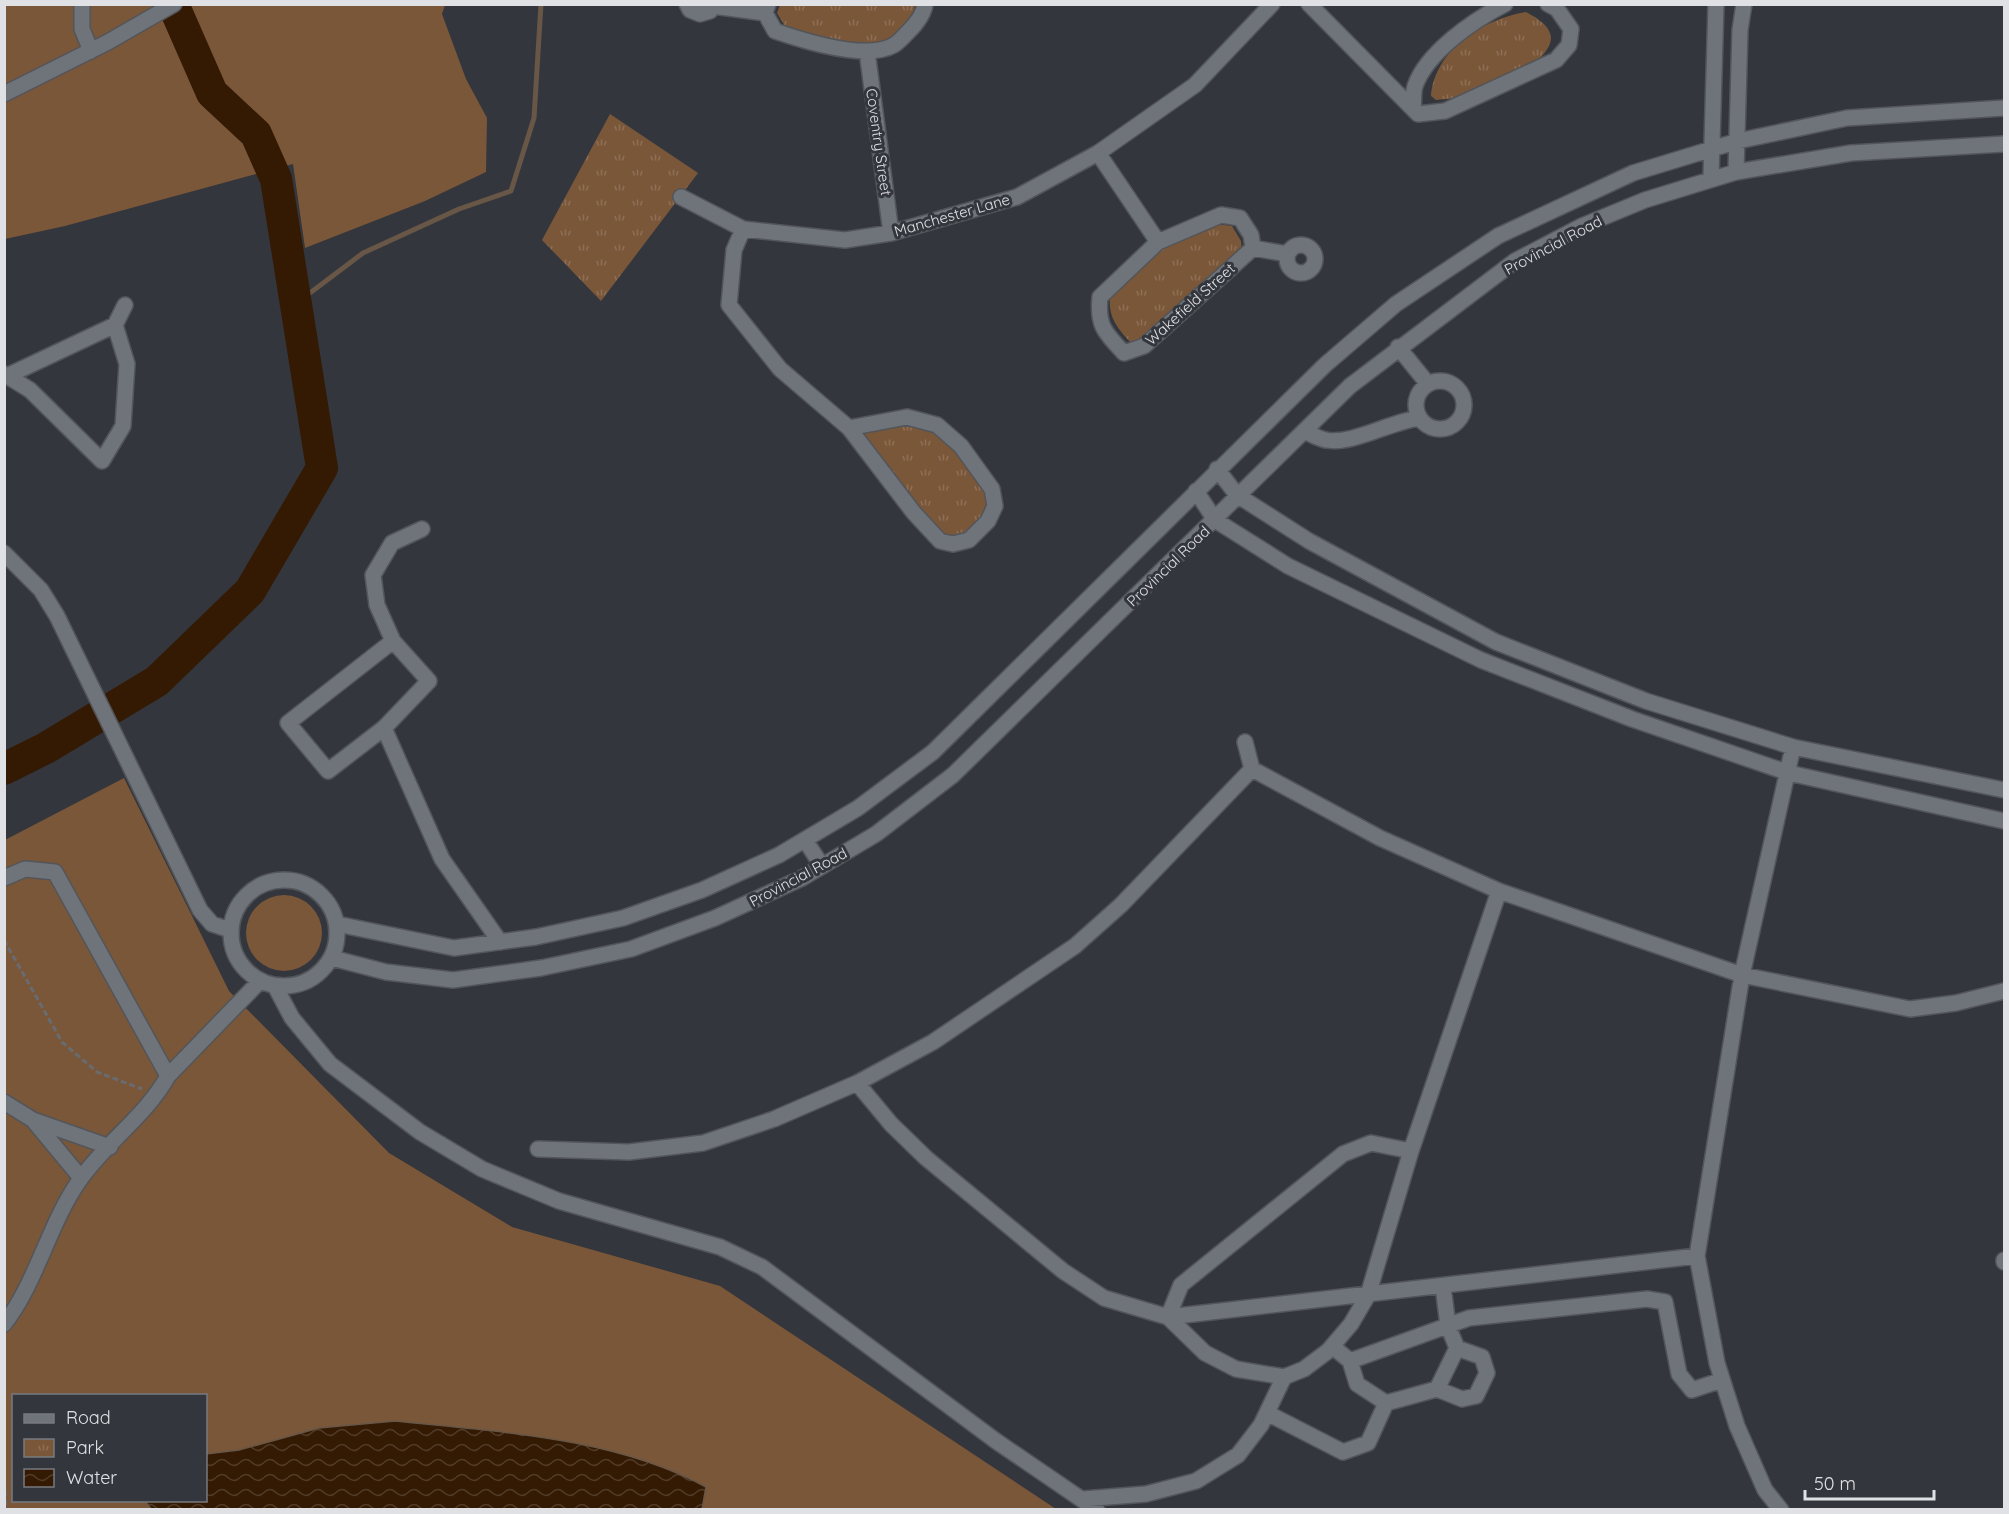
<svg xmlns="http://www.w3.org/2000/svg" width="2009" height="1514" font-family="Quicksand,sans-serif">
<defs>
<pattern id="park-tufts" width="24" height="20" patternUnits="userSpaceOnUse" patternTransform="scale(1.5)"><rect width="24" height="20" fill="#7b5739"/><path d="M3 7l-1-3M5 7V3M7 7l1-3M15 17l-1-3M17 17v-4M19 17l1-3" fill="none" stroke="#8d6f56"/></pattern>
<pattern id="water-waves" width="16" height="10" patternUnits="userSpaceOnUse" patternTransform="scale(1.5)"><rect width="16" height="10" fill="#341a03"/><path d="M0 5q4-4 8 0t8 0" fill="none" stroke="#513b28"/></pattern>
</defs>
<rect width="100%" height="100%" fill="#33363c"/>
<path fill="#7b5739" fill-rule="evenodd" d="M 5,5 L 445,5 L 442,14 L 466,79 L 487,118 L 486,172 L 425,201 L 305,248 L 293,164 L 65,226 L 5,239 Z
M 124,778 L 229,991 L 389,1153 L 512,1227 L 720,1286 L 1056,1509 L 5,1510 L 5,840 ZM 14,1396 L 206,1396 L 206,1500 L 14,1500 Z
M246 933a38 38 0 1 1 76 0a38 38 0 1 1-76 0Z"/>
<path fill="url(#park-tufts)" d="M 780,5 L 915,5 C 914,13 908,22 901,28 C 897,32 892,38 887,41 C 860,53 812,38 786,28 L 777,13 Z
M 1526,12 C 1549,24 1561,37 1540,58 L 1456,98 L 1436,100 L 1431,96 C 1435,49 1484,19 1526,12 Z
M 610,114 L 698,173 L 601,301 L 542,240 Z
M 1215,224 L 1232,226 L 1241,241 L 1242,252 L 1148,337 L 1131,343 C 1116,327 1108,317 1110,295 L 1160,247 Z
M 907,417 L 961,446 L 995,506 L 969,540 L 940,541 L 849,428 Z"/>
<path fill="url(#water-waves)" stroke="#685647" stroke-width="1.5" d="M 395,1421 C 499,1432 613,1437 706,1487 L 702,1509 L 152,1510 L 145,1501 L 206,1500 L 206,1454 L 239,1450 L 319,1428 Z"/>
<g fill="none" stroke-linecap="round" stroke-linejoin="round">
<path stroke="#685647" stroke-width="5" d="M 294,305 L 363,253 L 459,209 L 511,191 L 534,118 L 541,4"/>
<path stroke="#341a03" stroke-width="32" d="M 4,769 L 46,748 L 157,681 L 250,591 L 322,468 L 276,179 L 256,134 L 212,93 L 173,4"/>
<defs>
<path id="minor" d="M 82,4 L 82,29 L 91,51
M 687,4 L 690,10 L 700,14 L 710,11 L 714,4
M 768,4 L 765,13 L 775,31 C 804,41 866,61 894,45 C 899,42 904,36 908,32 C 915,25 924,14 925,4
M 1309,4 L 1418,114 L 1445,111 L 1556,60 L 1569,45 L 1571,29 L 1557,9 L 1548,4
M 713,6 L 765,13
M 867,51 L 891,233
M 4,94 L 108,42 L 174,4
M 1413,109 C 1414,102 1413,92 1415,86 C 1427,52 1474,20 1505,4
M 1098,153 L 1158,242
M 1736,172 L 1740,30 L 1744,4
M 1711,178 L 1716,4
M 681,197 L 743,229 L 845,240 L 891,233 L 1017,197 L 1098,153 L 1195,85 L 1272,4
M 1221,215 L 1240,218 L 1251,235 L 1253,248 L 1144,346 L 1124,353 C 1105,333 1097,326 1100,297 L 1158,242 Z
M 743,229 L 734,250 L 729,305 L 780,369 L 849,428 L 914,513 L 940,541 L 953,544 L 969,540 L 988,521 L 995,506 L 992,489 L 961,446 L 937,425 L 907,417 L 849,428
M1287 259a14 14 0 1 1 28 0a14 14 0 1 1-28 0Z
M 1253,248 L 1287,254
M 115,325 L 125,305
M 1398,347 L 1428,384
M 4,374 L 30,390 L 102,461 L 123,426 L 127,364 L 115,325 L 9,375
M1416 405a24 24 0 1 1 48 0a24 24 0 1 1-48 0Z
M 1304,431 C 1311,434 1319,439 1326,440 C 1353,445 1391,421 1420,418
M 1217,469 L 1237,495 L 1309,541 L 1496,642 L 1646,701 L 1793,747 L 2004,790
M 1196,491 L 1215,520 L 1288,566 L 1481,660 L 1632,719 L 1789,773 L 2004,821
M 4,553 L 41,590 L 57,616 L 200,910 L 212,924 L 230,930
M 393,641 L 429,681 L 384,728 L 328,771 L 288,723 Z
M 393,641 L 377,605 L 373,575 L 392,543 L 422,529
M 384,728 L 442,859 L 500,942
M 1245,742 L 1252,769
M 805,840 L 822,866
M 4,878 L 25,869 L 55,872 L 168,1076 L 260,981
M231 933a53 53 0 1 1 106 0a53 53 0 1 1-106 0Z
M 337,924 L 454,948 L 536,937 L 623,918 L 702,890 L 779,855 L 858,808 L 933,752 L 1325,365 L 1396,304 L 1498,236 L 1633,173 L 1738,141 L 1847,118 L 2004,108
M 332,958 L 386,972 L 453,980 L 541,968 L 631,949 L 715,918 L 802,878 L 876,834 L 953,775 L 1350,386 L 1515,261 L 1582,226 L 1645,200 L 1736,172 L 1851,153 L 2004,144
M 275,986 L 292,1018 L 330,1064 L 420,1132 L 482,1169 L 559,1201 L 720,1247 L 762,1267 L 996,1441 L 1097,1510
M 857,1083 L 891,1124 L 926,1158 L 1063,1271 L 1104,1298 L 1168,1317 L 1697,1256
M 4,1102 L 33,1120 L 81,1178
M 33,1120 L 110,1147
M 538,1149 L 629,1152 L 703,1143 L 774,1119 L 857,1083 L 933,1042 L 1075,946 L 1121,905 L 1252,769 L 1380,838 L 1499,891 L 1742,975 L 1910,1009 L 1956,1003 L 2004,991
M 1411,1151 L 1371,1143 L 1343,1154 L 1181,1285 L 1168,1317 L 1205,1353 L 1236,1369 L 1284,1377 L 1304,1369 L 1328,1351 L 1351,1324 L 1368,1295 L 1411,1151 L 1499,891
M 2004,1262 L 2004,1260
M 4,1324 C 36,1284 49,1224 79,1181 C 105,1143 145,1117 168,1076
M 1332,1346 L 1350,1361 L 1357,1384 L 1386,1403 L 1437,1389 L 1457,1348 L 1448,1326 L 1443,1286
M 1350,1361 L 1469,1318 L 1647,1299 L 1665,1302 L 1679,1374 L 1692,1390 L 1722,1380
M 1437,1389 L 1462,1399 L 1476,1396 L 1487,1373 L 1482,1357 L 1457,1348
M 1267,1413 L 1343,1452 L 1368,1443 L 1386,1403
M 1083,1499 L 1146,1494 L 1196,1481 L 1238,1455 L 1261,1425 L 1284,1377
M 1781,1510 L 1765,1490 L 1737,1426 L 1717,1363 L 1697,1256 L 1742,975 L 1793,747"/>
</defs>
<use href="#minor" stroke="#525559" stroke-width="18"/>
<path stroke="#686b70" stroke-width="3" stroke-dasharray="6 3" stroke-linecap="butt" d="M 4,940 L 62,1042 L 97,1072 L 142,1089
M 4,1472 L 6,1510"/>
<use href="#minor" stroke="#6f737a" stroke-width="15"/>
</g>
<g text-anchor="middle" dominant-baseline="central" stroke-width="6" stroke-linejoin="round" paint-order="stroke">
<g font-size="15" fill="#e0e1e5" stroke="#33363c">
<text transform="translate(879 142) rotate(82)">Coventry Street</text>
<text transform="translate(952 215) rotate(-16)">Manchester Lane</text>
<text transform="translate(1553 245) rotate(-28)">Provincial Road</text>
<text transform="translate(1190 304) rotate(-42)">Wakefield Street</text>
<text transform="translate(1168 566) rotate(-44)">Provincial Road</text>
<text transform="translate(798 877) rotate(-28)">Provincial Road</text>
</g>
</g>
<rect width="2009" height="1514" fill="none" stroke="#e0e1e5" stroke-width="12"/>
<rect x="12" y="1394" width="195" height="108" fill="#33363c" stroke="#787a80" stroke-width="1.5"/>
<rect x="24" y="1414" width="30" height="9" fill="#6f737a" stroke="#787a80" stroke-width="1.5"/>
<text x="66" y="1424" font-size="18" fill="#e0e1e5">Road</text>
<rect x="24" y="1439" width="30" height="18" fill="url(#park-tufts)" stroke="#787a80" stroke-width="1.5"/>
<text x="66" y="1454" font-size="18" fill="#e0e1e5">Park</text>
<rect x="24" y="1469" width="30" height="18" fill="url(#water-waves)" stroke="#787a80" stroke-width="1.5"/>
<text x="66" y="1484" font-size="18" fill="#e0e1e5">Water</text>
<path d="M1805 1490v9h129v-9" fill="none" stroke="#e0e1e5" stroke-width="3"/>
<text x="1814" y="1490" font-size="18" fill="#e0e1e5" stroke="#33363c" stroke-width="4.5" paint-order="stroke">50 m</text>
</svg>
